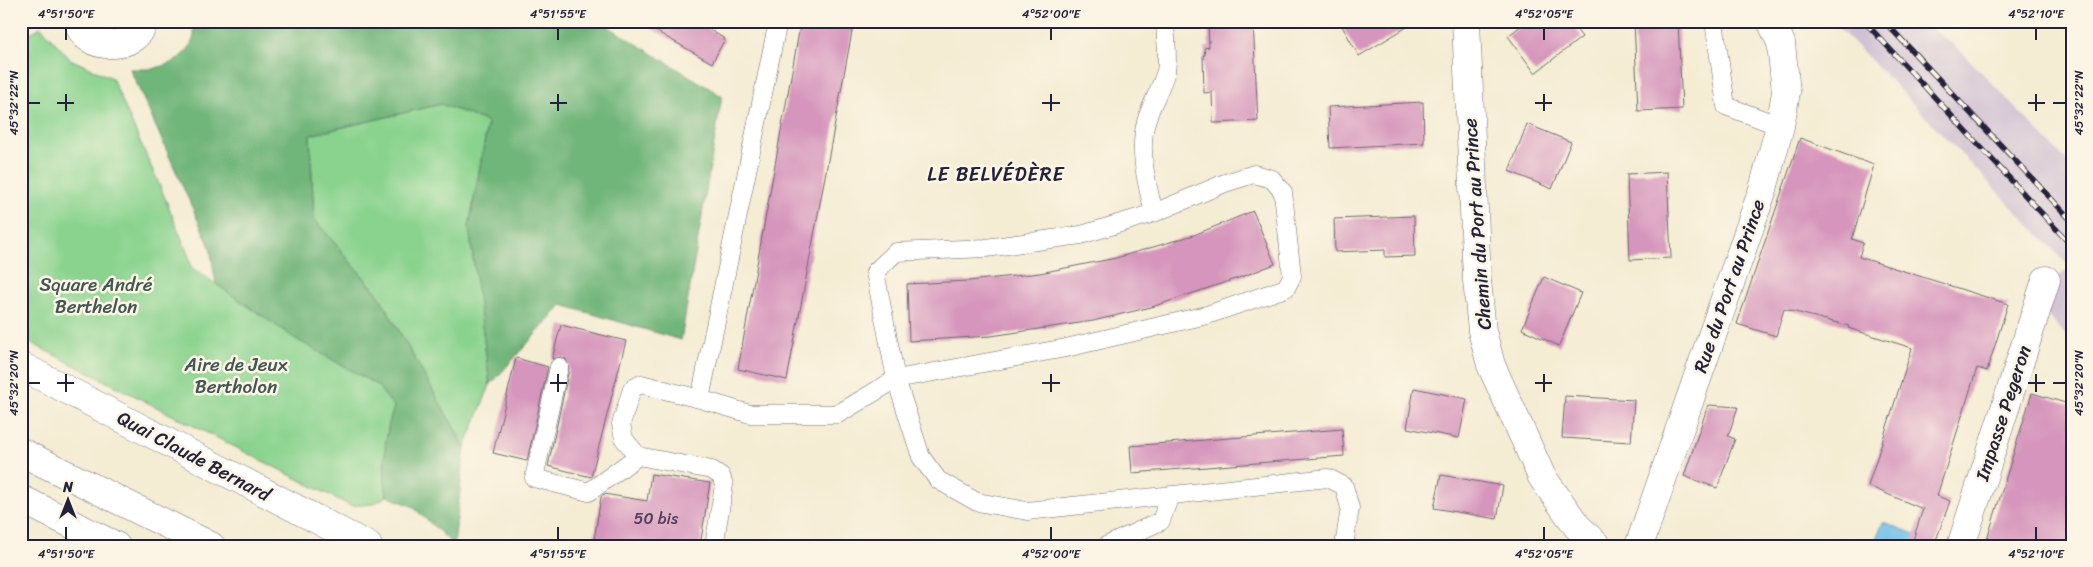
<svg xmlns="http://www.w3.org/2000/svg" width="2093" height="567" font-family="Sriracha,sans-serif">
<rect width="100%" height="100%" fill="#fcf5e5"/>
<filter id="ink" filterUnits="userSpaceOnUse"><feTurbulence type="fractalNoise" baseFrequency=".02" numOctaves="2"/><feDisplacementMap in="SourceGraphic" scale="10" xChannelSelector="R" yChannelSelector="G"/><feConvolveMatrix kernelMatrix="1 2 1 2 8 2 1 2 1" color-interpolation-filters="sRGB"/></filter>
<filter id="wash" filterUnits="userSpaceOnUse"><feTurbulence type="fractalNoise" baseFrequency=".0096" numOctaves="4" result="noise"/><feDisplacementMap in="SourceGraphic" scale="20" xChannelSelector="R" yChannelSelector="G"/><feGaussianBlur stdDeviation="1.12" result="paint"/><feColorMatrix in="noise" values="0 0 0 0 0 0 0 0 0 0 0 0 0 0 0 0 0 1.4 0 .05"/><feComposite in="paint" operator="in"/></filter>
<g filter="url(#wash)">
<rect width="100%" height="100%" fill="#f4ecd3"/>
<path fill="#cebed2" d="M 1831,21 L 1923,21 L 1961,51 L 2072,166 L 2072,341 L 2041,309 L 2055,280 L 2070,267 L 1868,57 Z"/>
<path fill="#8ad38e" stroke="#567a64" d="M 41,27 L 70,59 L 112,78 L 165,198 L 189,257 L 191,267 L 296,339 L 377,385 L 394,407 C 384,435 382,467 387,496 L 373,504 L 351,506 L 21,338 L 21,38 Z
M 441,104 L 488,122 L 469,227 L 490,385 L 465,447 L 378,294 L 314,219 L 310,135 Z"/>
<path fill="#6fb579" stroke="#486c5a" d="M 194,21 L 599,21 L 722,96 L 681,340 L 562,305 L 490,385 L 469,227 L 488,122 L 441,104 L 310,135 L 314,219 L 378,294 L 465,447 L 454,545 L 412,506 L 387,496 C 382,467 384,435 394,407 L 377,385 L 296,339 L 216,284 L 210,247 L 130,69 L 153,69 L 174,62 L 188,50 L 194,37 Z"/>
<path fill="#70bdea" stroke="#497092" d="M 1883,522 L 1925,538 L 1922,546 L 1887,546 L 1875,541 Z"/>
<g id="blocks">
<path fill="#d695bc" d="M 638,21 L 695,21 L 725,39 L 712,63 Z
M 801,21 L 854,21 L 787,380 L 738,369 Z
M 1208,21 L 1253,21 L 1258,121 L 1213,123 L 1212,92 L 1204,93 L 1203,55 L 1205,55 L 1204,48 L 1209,47 Z
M 1339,21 L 1417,21 L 1359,56 Z
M 1527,21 L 1570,21 L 1582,37 L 1535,73 L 1508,36 Z
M 1634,21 L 1678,21 L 1682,109 L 1638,111 Z
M 1423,102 L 1424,143 L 1330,148 L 1328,107 Z
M 1527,124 L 1571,142 L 1552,189 L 1509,171 Z
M 1800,138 L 1874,165 L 1852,239 L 1863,243 L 1859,257 L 2008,304 L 1987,371 L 1977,368 L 1937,496 L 1950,501 L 1934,546 L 1911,546 L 1923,509 L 1868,486 L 1912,348 L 1848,328 L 1849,326 L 1784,309 L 1776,336 L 1737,324 Z
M 1667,172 L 1671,258 L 1630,260 L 1627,174 Z
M 1253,211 L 1275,264 L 1244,276 L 1155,306 L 1093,321 L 991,336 L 909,341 L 907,284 L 969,281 L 1040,273 L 1116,258 L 1194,235 Z
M 1414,216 L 1415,256 L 1385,257 L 1385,250 L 1335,252 L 1334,219 Z
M 1544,277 L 1581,293 L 1559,346 L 1522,329 Z
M 561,325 L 626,341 L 591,477 L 548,466 L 569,369 L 566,359 L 561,357 L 552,359 Z
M 516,358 L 548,367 L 527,461 L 493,453 Z
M 1414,388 L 1467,399 L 1459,438 L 1407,428 Z
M 2032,393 L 2072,405 L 2072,532 L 2068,546 L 1985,546 Z
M 1565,396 L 1634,400 L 1631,442 L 1562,438 Z
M 1708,405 L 1738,407 L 1728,436 L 1735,439 L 1717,488 L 1684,476 Z
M 1342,429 L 1344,456 L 1132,473 L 1130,446 Z
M 651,474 L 710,483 L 700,546 L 593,546 L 601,497 L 604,494 L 647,501 Z
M 1441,475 L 1503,486 L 1497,519 L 1434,508 Z"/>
</g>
</g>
<g filter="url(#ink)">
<use href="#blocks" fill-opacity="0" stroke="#6c6970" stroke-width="1"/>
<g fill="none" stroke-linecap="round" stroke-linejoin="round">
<defs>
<path id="service" d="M 778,21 L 700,399 L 750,414 L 838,414 L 896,379 L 875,272 L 896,252 L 986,248 L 1081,235 L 1154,213 C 1147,184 1138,152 1146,122 C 1151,104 1161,89 1166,71 C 1169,56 1165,37 1165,21
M 1714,21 L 1726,106 L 1780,126
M 1154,213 L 1225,183 L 1254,174 L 1272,179 L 1283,192 L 1292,276 L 1286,288 L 1207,315 L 1066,348 L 896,379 L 921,457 L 938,480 L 977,502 L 1027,511 L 1328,478 L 1344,486 L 1350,508 L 1344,546
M 559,367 L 534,478 L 589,492 L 638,456
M 700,399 L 641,384 L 632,389 L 621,424 L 624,439 L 638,456 L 712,470 L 721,476 L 724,485 L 714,546
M 1106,546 L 1161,521 L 1170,495"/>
<path id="minor" d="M 79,21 C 82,54 141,50 143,21
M 1466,21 L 1477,280 L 1482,331 L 1491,365 L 1542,477 L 1577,526 L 1597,546
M 1639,546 L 1763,189 L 1780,126 L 1786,92 L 1781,43 L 1771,21
M 1961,546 L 2046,280"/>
<path id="secondary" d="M 21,366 L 368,546"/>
<path id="trunk" d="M 21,452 L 211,546
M 21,499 L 116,546"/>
</defs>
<use href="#service" stroke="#6c6970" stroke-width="19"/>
<use href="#minor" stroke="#6c6970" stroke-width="29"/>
<use href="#secondary" stroke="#6c6970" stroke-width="29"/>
<use href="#trunk" stroke="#6c6970" stroke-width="29"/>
<use href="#service" stroke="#fff" stroke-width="18"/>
<use href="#minor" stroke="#fff" stroke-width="28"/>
<use href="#secondary" stroke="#fff" stroke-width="28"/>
<use href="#trunk" stroke="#fff" stroke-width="28"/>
<defs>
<path id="rail" d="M 1864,21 L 2072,246
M 1884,21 L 2072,221"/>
</defs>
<use href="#rail" stroke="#22223b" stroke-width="5.5"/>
<use href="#rail" stroke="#fcf5e5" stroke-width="4" stroke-dasharray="11" stroke-linecap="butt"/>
</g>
</g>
<path fill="none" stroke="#22223b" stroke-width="2" d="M 66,28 L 66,40M 558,28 L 558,40M 1051,28 L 1051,40M 1544,28 L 1544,40M 2036,28 L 2036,40M 66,94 L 66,111M 558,94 L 558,111M 1051,94 L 1051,111M 1544,94 L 1544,111M 2036,94 L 2036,111M 28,103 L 40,103M 57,103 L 74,103M 550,103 L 567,103M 1042,103 L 1060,103M 1535,103 L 1552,103M 2028,103 L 2045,103M 2053,103 L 2066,103M 66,374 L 66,392M 558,374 L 558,392M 1051,374 L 1051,392M 1544,374 L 1544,392M 2036,374 L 2036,392M 28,383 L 40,383M 57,383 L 74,383M 550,383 L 567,383M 1042,383 L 1060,383M 1535,383 L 1552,383M 2028,383 L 2045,383M 2053,383 L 2066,383M 66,527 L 66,540M 558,527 L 558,540M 1051,527 L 1051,540M 1544,527 L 1544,540M 2036,527 L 2036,540"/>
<g text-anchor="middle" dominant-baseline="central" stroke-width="5" stroke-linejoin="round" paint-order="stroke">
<g font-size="16" fill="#4f3f5b">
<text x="656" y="518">50 bis</text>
</g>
<g font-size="19" fill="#22223b" stroke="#fcf5e5">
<text transform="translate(1477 224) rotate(-94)">Chemin du Port au Prince</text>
<text transform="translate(1729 286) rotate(-71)">Rue du Port au Prince</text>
<text transform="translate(2003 413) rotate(-72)">Impasse Pegeron</text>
<text transform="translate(194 456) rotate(28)">Quai Claude Bernard</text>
</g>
<g font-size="19" fill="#415754" stroke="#fcf5e5">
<text x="96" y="284">Square André<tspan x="96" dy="22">Berthelon</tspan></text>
<text x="236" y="364">Aire de Jeux<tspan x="236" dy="22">Bertholon</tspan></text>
</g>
<g font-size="20" letter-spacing="1" fill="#22223b" stroke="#fcf5e5">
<text x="996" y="174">LE BELVÉDÈRE</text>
</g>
</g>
<rect width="2093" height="567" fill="none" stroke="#fcf5e5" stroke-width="55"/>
<g transform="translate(68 500)" stroke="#fcf5e5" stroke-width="4" paint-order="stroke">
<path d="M0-4L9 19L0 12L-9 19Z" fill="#22223b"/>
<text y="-8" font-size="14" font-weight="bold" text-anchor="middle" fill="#22223b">N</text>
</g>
<rect x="28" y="28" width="2038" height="512" fill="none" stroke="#22223b" stroke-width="2"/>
<g font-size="12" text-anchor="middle" fill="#22223b">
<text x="66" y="18">4°51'50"E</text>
<text x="558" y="18">4°51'55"E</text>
<text x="1051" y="18">4°52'00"E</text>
<text x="1544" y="18">4°52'05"E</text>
<text x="2036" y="18">4°52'10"E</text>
<text transform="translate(14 103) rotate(-90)" y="4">45°32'22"N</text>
<text transform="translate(2079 103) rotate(-90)" y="4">45°32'22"N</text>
<text transform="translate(14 383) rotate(-90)" y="4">45°32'20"N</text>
<text transform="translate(2079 383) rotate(-90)" y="4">45°32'20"N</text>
<text x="66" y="558">4°51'50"E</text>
<text x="558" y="558">4°51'55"E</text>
<text x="1051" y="558">4°52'00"E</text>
<text x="1544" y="558">4°52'05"E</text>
<text x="2036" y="558">4°52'10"E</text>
</g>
</svg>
